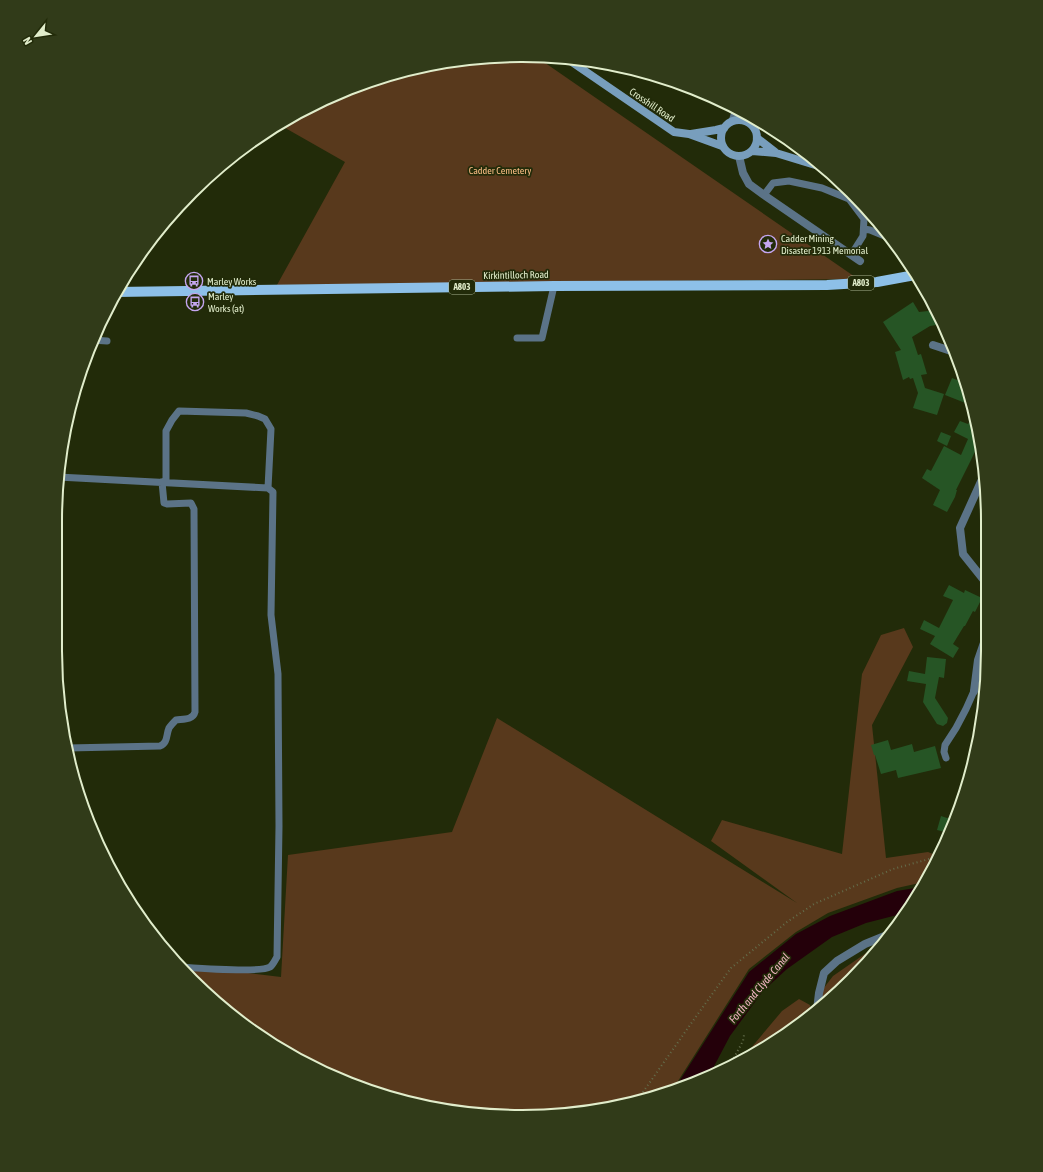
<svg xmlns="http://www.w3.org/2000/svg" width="1043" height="1172" font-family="'Asap Condensed',sans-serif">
<rect width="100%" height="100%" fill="#222b09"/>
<path fill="#58391c" d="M 491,56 L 538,58 L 858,279 L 277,285 L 345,162 L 280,125 L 315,103 L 401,71 Z
M 904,628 L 913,647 L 872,725 L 886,858 L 928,852 L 940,857 L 924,882 L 897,888 L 828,913 L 796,932 L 749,969 L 673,1089 L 642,1101 L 552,1116 L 431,1108 L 343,1081 L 238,1021 L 177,964 L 281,977 L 288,855 L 452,832 L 497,718 L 797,903 L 711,841 L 722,820 L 842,854 L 862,674 L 881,635 Z
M 880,947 L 829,1001 L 821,1007 L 820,993 L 833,976 L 869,951 Z
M 799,999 L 810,1005 L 811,1014 L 755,1055 L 743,1059 L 751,1048 L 782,1011 Z"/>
<path fill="#24000a" d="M 921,887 L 905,913 L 866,923 L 832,937 L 787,969 L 763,991 L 730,1036 L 711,1072 L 675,1088 L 749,972 L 796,934 L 830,916 L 897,891 Z"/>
<path fill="#265525" d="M 913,302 L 919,312 L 937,310 L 943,324 L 930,326 L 912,337 L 918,355 L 921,354 L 927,374 L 921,375 L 925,388 L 944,394 L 937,415 L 913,408 L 918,393 L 913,378 L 910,379 L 909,377 L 903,380 L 895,352 L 901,350 L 883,322 Z
M 961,371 L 972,401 L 973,406 L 945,395 L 952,378 L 957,380 Z
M 974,413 L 979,443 L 971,460 L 956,490 L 957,490 L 955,497 L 947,512 L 933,505 L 940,490 L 922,478 L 927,469 L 931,471 L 944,446 L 961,455 L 968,439 L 954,432 L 960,421 L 968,424 Z
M 941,432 L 951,436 L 947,446 L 937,441 Z
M 949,585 L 964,593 L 965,590 L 982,598 L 975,612 L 973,611 L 965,626 L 964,626 L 953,644 L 959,648 L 953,658 L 930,644 L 935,636 L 920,629 L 924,620 L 939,628 L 953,600 L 943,596 Z
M 927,657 L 946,659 L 944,678 L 939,677 L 935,698 L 948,718 L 947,723 L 943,726 L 937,724 L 923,702 L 926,684 L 907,681 L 909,671 L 925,674 Z
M 888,740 L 891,750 L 912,744 L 914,752 L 935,746 L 941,768 L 898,778 L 896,770 L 881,774 L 875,755 L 874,755 L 871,745 Z
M 941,816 L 947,818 L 955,817 L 949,833 L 937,830 Z"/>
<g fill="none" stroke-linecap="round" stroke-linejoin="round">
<path stroke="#646e4c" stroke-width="2" stroke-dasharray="1 3" stroke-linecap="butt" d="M 730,1065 L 743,1041 L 744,1035
M 636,1102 L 695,1018 L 731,968 L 787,922 L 814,904 L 893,869 L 940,856"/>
<path stroke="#5b7387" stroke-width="7" d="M 732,121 L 736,109
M 751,124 L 751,116
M 764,195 L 773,183 L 789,181 L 822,188 L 849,199 L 864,219 L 863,236 L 851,255
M 864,229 L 870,230 L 892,239
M 517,338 L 542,338 L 554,286
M 92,340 L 107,341
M 58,477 L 268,488 L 271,429 L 265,419 L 258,416 L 246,413 L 179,411 L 172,420 L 166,431 L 166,482
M 68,748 L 160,746 C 168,743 166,735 169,728 C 171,725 174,722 176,720 C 184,719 193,720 195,712 L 194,509 L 191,503 L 167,504 L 164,503 L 162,482
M 946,758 L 944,752 L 945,745 L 956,728 L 966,709 L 974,691
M 180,967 C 195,968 260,973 270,967 C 273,965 275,960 277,957 L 279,826 L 278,674 L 271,615 L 273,492 L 268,488"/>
<path stroke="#5b7387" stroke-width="8" d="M 739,156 L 743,173 L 749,184 L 764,195 L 860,261
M 933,345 L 954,352
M 984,475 L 960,528 L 963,554 L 983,579 L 987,581
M 974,691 L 978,660 L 987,634
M 817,1010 L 819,993 L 824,973 L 837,961 L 865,944 L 892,933"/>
<path stroke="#789ebd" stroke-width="8" d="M 566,58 L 674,132 L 689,134 L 722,146
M721 138a18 18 0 1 1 36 0a18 18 0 1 1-36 0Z
M 691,134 L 716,130 L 724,128
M 757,138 L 775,152
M 752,151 L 776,153 L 825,168"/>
<path stroke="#8dc0e8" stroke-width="10" d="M 116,292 L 554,286 L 827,285 L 877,282 L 915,275"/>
</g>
<defs>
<symbol id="sight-ring" viewBox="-11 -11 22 22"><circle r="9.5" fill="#222b09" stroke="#c5a6f0" stroke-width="1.5"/><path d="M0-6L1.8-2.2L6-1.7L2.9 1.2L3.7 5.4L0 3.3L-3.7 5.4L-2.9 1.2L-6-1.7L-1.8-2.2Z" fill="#c5a6f0"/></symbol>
<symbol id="bus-ring" viewBox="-11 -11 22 22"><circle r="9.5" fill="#222b09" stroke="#c5a6f0" stroke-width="1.5"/><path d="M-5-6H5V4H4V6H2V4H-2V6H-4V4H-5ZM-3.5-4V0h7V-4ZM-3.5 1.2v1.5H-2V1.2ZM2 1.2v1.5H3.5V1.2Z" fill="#c5a6f0"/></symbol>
</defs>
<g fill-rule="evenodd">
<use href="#sight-ring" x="758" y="234" width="20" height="20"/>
<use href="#bus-ring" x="184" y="271" width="20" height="20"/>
<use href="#bus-ring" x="185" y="292" width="20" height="20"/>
</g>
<g text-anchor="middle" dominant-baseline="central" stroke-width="3.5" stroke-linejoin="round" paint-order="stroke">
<g fill="#222b09" stroke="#a8b391" stroke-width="1">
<rect x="848" y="276" width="26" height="14" rx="3"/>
<rect x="449" y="280" width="26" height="14" rx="3"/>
</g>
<g font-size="9" font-weight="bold" fill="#e1edcb">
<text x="861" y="283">A803</text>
<text x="462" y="287">A803</text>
</g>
<g font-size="10" fill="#e1edcb" stroke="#222b09">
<text transform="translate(652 105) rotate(34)">Crosshill Road</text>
<text transform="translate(516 275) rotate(-1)">Kirkintilloch Road</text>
</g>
<g font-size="10" fill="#fabc85" stroke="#222b09">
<text x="500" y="170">Cadder Cemetery</text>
</g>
<g font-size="10" fill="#e1edcb" stroke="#222b09" text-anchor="start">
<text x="781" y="238">Cadder Mining<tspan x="781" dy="12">Disaster 1913 Memorial</tspan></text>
<text x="207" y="281">Marley Works</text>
<text x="208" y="296">Marley<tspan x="208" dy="12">Works (at)</tspan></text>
</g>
<g font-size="11" font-style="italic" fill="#f5b6c5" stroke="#222b09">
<text transform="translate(759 988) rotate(-50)">Forth and Clyde Canal</text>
</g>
</g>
<path d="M0 0H1043V1172H0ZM521 62H522A459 459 0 0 1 981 521V651A459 459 0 0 1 522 1110H521A459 459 0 0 1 62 651V521A459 459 0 0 1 521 62Z" fill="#313b19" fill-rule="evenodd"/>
<path fill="none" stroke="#e1edcb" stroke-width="2" d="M521 62H522A459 459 0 0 1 981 521V651A459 459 0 0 1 522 1110H521A459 459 0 0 1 62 651V521A459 459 0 0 1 521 62Z"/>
<g transform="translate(36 36) rotate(240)" stroke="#222b09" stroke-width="3" paint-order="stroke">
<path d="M0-3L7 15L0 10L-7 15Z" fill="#e1edcb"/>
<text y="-6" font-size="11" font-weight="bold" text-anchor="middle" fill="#e1edcb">N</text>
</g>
</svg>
